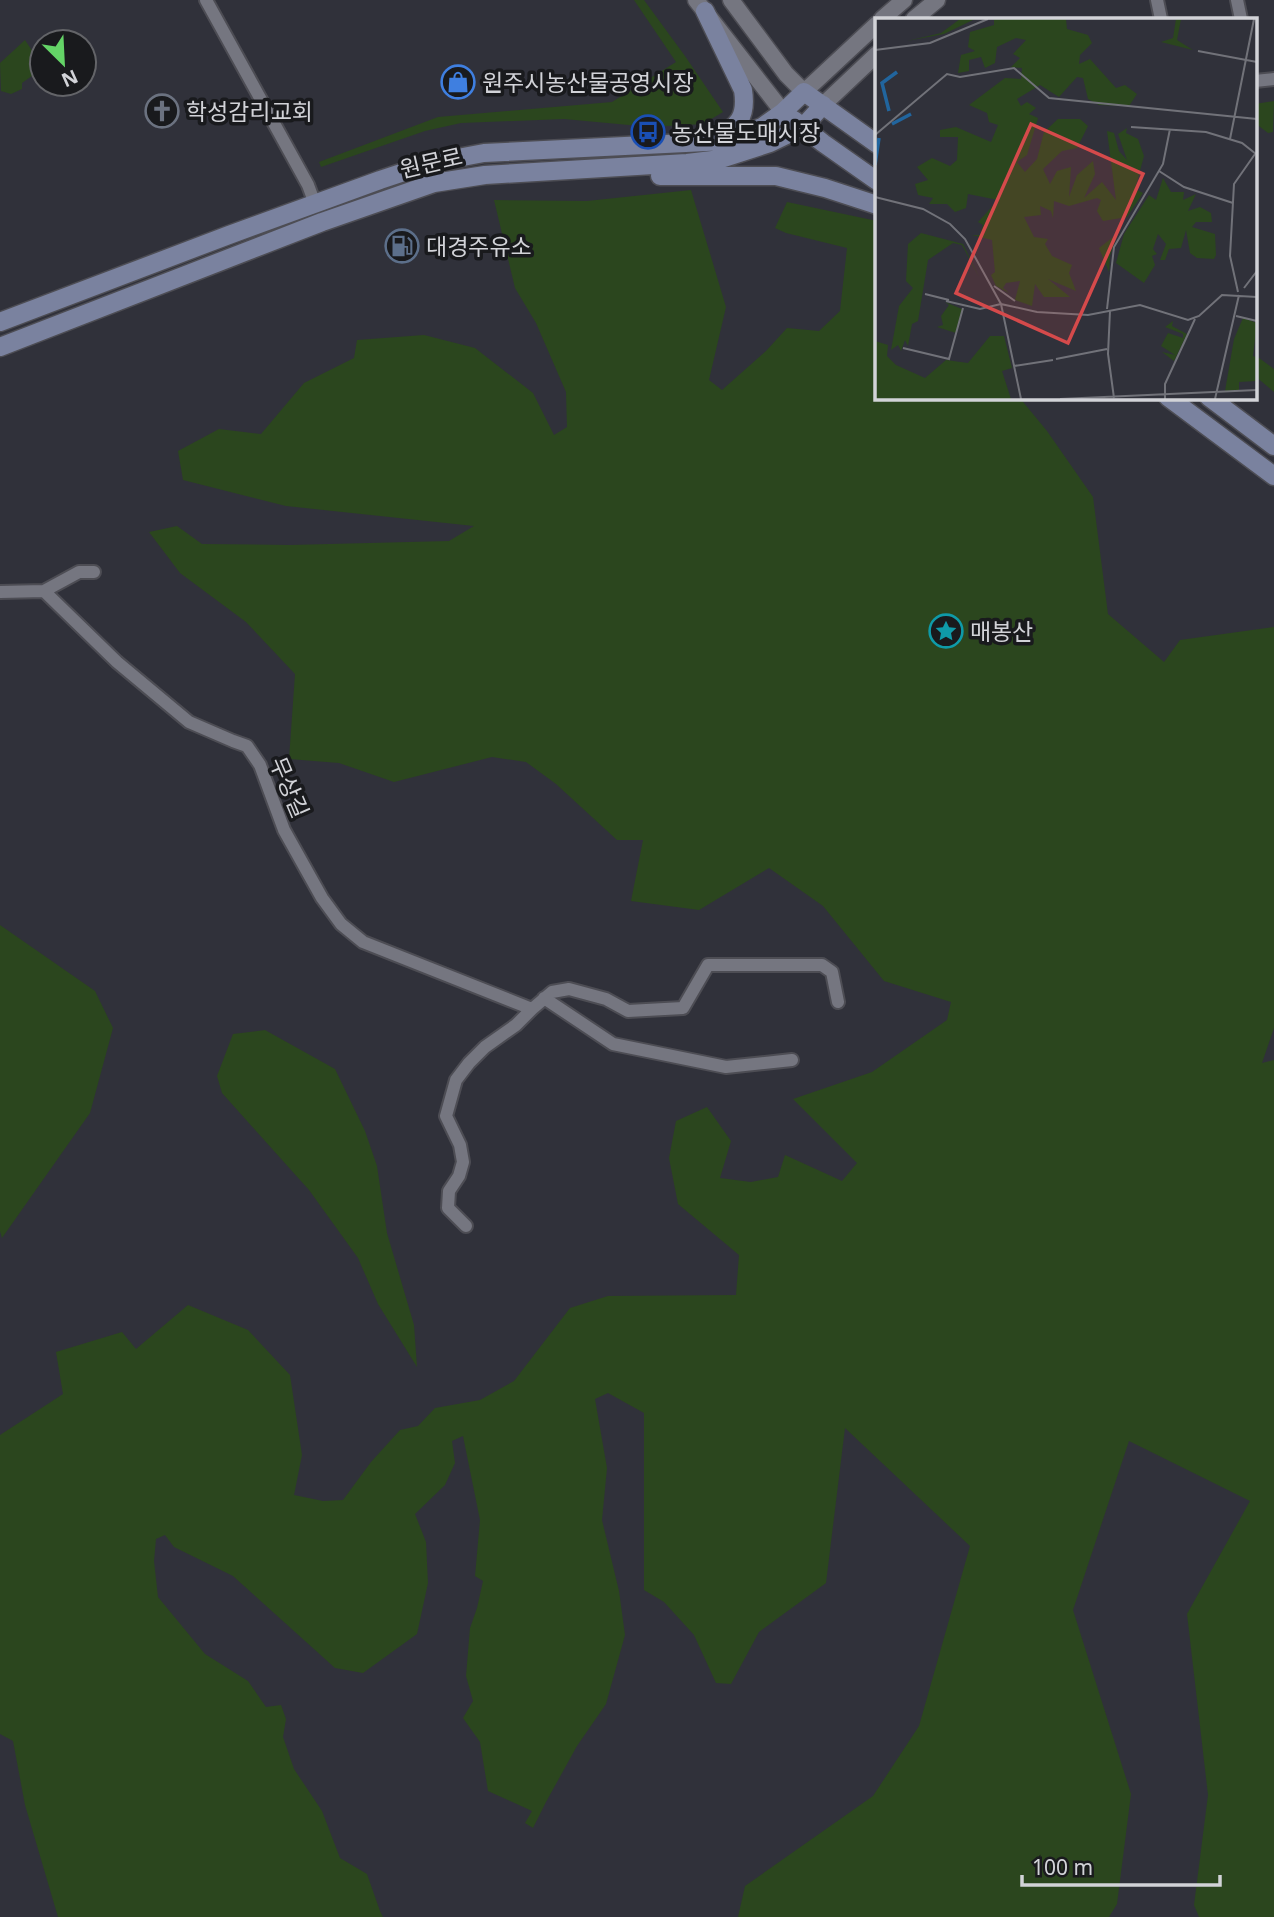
<svg xmlns="http://www.w3.org/2000/svg" width="1274" height="1917" font-family="'Noto Sans','Noto Sans KR',sans-serif">
<rect width="100%" height="100%" fill="#30313a"/>
<path fill="#2b461e" d="M 634,0 L 644,0 L 685,56 L 723,112 L 703,124 L 668,126 L 629,125 L 564,119 L 461,123 L 425,131 L 321,167 L 319,162 L 438,117 L 612,102 L 676,62 Z
M 25,40 L 39,61 L 32,66 L 36,73 L 22,83 L 22,89 L 11,94 L 1,91 L 0,63 Z
M 1274,101 L 1273,132 L 1268,133 L 1255,123 L 1255,104 Z
M 691,190 L 726,307 L 709,380 L 722,390 L 766,351 L 787,328 L 819,331 L 840,311 L 847,248 L 786,233 L 775,228 L 787,202 L 877,221 L 877,397 L 1019,397 L 1047,431 L 1093,497 L 1108,614 L 1164,662 L 1180,640 L 1274,627 L 1274,1028 L 1262,1063 L 1274,1060 L 1274,1917 L 1199,1917 L 1194,1905 L 1208,1795 L 1187,1614 L 1250,1501 L 1129,1441 L 1073,1610 L 1131,1794 L 1117,1904 L 1109,1917 L 738,1917 L 745,1886 L 873,1796 L 919,1726 L 970,1546 L 845,1428 L 826,1583 L 759,1632 L 731,1684 L 716,1683 L 694,1635 L 664,1602 L 644,1590 L 644,1413 L 608,1393 L 595,1399 L 607,1468 L 602,1520 L 619,1591 L 625,1635 L 606,1704 L 577,1746 L 546,1802 L 533,1828 L 525,1823 L 532,1811 L 488,1791 L 480,1742 L 463,1718 L 473,1701 L 466,1676 L 470,1628 L 477,1608 L 483,1581 L 475,1576 L 480,1520 L 463,1436 L 452,1441 L 455,1463 L 445,1485 L 415,1514 L 426,1542 L 428,1583 L 417,1634 L 363,1673 L 335,1668 L 233,1576 L 174,1547 L 165,1535 L 156,1539 L 154,1561 L 158,1597 L 205,1654 L 248,1681 L 266,1707 L 281,1705 L 286,1719 L 283,1737 L 294,1769 L 322,1811 L 340,1858 L 367,1874 L 380,1911 L 383,1917 L 58,1917 L 25,1805 L 13,1741 L 0,1734 L 0,1435 L 63,1394 L 56,1352 L 122,1332 L 136,1349 L 188,1305 L 248,1330 L 290,1375 L 302,1455 L 294,1495 L 323,1501 L 343,1500 L 371,1462 L 400,1430 L 418,1426 L 435,1408 L 480,1400 L 514,1381 L 570,1308 L 608,1296 L 736,1295 L 739,1255 L 678,1204 L 669,1158 L 676,1121 L 707,1107 L 731,1141 L 720,1178 L 751,1182 L 778,1177 L 785,1155 L 842,1181 L 857,1163 L 793,1099 L 872,1072 L 947,1020 L 951,1002 L 884,981 L 823,906 L 769,868 L 699,910 L 631,901 L 643,840 L 617,840 L 556,784 L 526,762 L 492,757 L 394,782 L 339,763 L 289,759 L 295,674 L 246,622 L 180,573 L 149,532 L 177,526 L 202,544 L 290,545 L 449,541 L 474,526 L 286,506 L 183,480 L 178,451 L 219,429 L 261,434 L 304,383 L 354,358 L 357,340 L 424,335 L 475,348 L 533,393 L 554,435 L 567,427 L 566,392 L 536,323 L 515,288 L 494,200 L 587,201 Z
M 1255,355 L 1274,369 L 1274,392 L 1255,376 Z
M 0,925 L 95,991 L 113,1028 L 90,1113 L 2,1238 L 0,1231 Z
M 265,1030 L 335,1069 L 365,1131 L 377,1166 L 387,1233 L 414,1325 L 417,1367 L 378,1304 L 358,1258 L 309,1190 L 222,1093 L 217,1076 L 233,1034 Z"/>
<g fill="none" stroke-linecap="round" stroke-linejoin="round">
<defs>
<path id="minor" d="M 206,0 L 308,185 L 315,204
M 1157,0 L 1161,19
M 1237,0 L 1241,19
M 1255,81 L 1274,79
M 44,591 L 79,572 L 94,572
M 0,592 L 44,591 L 117,662 L 189,722 L 233,741 L 247,746 L 260,765 L 284,830 L 322,898 L 341,924 L 363,942 L 532,1009 L 552,992 L 569,989 L 606,999 L 628,1011 L 683,1008 L 708,965 L 822,965 L 832,972 L 838,1002
M 544,998 L 613,1044 L 726,1067 L 792,1060
M 466,1226 L 448,1208 L 449,1191 L 459,1176 L 463,1162 L 460,1145 L 446,1116 L 456,1080 L 469,1063 L 485,1047 L 516,1025 L 532,1009"/>
<path id="tertiary" d="M 696,0 L 783,112
M 731,0 L 786,74 L 804,92 L 877,24
M 882,19 L 904,0
M 914,19 L 937,0
M 823,105 L 877,54"/>
<path id="secondary" d="M 705,11 L 743,90 C 747,116 739,128 715,136
M 794,120 L 823,143 L 877,181
M 660,176 L 776,176 L 825,188 L 877,205
M 0,322 L 229,235 L 380,180 L 431,163 L 484,153 L 726,141 L 762,127 L 783,112 L 804,92 L 877,144
M 0,347 L 322,222 L 434,183 L 485,175 L 687,163 L 721,159 L 770,143 L 803,127 L 823,105
M 1168,397 L 1274,476
M 1209,397 L 1274,446"/>
</defs>
<use href="#minor" stroke="#4d4d54" stroke-width="16"/>
<use href="#tertiary" stroke="#4d4d54" stroke-width="19"/>
<use href="#secondary" stroke="#4d4d54" stroke-width="21"/>
<use href="#minor" stroke="#757680" stroke-width="12"/>
<use href="#tertiary" stroke="#757680" stroke-width="16"/>
<use href="#secondary" stroke="#7a829f" stroke-width="18"/>
</g>
<defs>
<symbol id="shop-ring" viewBox="-11 -11 22 22"><circle r="9.5" fill="#191a1d" stroke="#3f7fe0" stroke-width="1.5"/><path d="M-5-2.5h2.3a2.7 3.5 0 0 1 5.4 0H5L5.5 6h-11ZM-1.5-2.5h3a1.5 2.3 0 0 0-3 0Z" fill="#3f7fe0"/></symbol>
<symbol id="church-ring" viewBox="-11 -11 22 22"><circle r="9.5" fill="#191a1d" stroke="#6b7280" stroke-width="1.5"/><path d="M-1.2-6h2.4v3.5h3.3v2.4h-3.3V6h-2.4V-.1h-3.3v-2.4h3.3Z" fill="#6b7280"/></symbol>
<symbol id="bus-ring" viewBox="-11 -11 22 22"><circle r="9.5" fill="#191a1d" stroke="#1a4fb4" stroke-width="1.5"/><path d="M-5-6H5V4H4V6H2V4H-2V6H-4V4H-5ZM-3.5-4V0h7V-4ZM-3.5 1.2v1.5H-2V1.2ZM2 1.2v1.5H3.5V1.2Z" fill="#1a4fb4"/></symbol>
<symbol id="fuel-ring" viewBox="-11 -11 22 22"><circle r="9.5" fill="#191a1d" stroke="#5c6f8a" stroke-width="1.5"/><path d="M-5.5-6h7V0h2V4h1.3V-2.5L3-4.5l.8-.8L6-3V5H2.5V1h-1V6h-7ZM-4.2-4.7v3.2H.2V-4.7Z" fill="#5c6f8a"/></symbol>
<symbol id="sight-ring" viewBox="-11 -11 22 22"><circle r="9.5" fill="#191a1d" stroke="#0f9aa8" stroke-width="1.5"/><path d="M0-6L1.8-2.2L6-1.7L2.9 1.2L3.7 5.4L0 3.3L-3.7 5.4L-2.9 1.2L-6-1.7L-1.8-2.2Z" fill="#0f9aa8"/></symbol>
</defs>
<g fill-rule="evenodd">
<use href="#shop-ring" x="439" y="63" width="38" height="38"/>
<use href="#church-ring" x="143" y="92" width="38" height="38"/>
<use href="#bus-ring" x="629" y="113" width="38" height="38"/>
<use href="#fuel-ring" x="383" y="227" width="38" height="38"/>
<use href="#sight-ring" x="927" y="612" width="38" height="38"/>
</g>
<g text-anchor="middle" dominant-baseline="central" stroke-width="7" stroke-linejoin="round" paint-order="stroke">
<g font-size="23" fill="#d2d3d8" stroke="#191a1d" text-anchor="start">
<text x="482" y="82">원주시농산물공영시장</text>
<text x="186" y="111">학성감리교회</text>
<text x="672" y="132">농산물도매시장</text>
<text x="426" y="246">대경주유소</text>
<text x="970" y="631">매봉산</text>
</g>
<g font-size="23" fill="#d2d3d8" stroke="#191a1d">
<text transform="translate(431 162) rotate(-13)">원문로</text>
<text transform="translate(290 787) rotate(67)">무상길</text>
</g>
</g>
<g transform="translate(875 18)">
<rect width="382" height="382" fill="#30313a"/>
<path d="M 85,1 L 100,1 L 69,16 L 32,23 L 66,15 ZM 119,1 L 191,1 L 192,11 L 213,17 L 217,25 L 205,37 L 204,46 L 215,41 L 241,70 L 250,67 L 262,76 L 254,88 L 224,87 L 213,81 L 208,60 L 202,59 L 184,79 L 165,67 L 142,81 L 146,88 L 152,84 L 161,90 L 154,96 L 163,100 L 152,137 L 142,144 L 150,154 L 162,141 L 169,114 L 183,101 L 205,101 L 213,108 L 202,130 L 187,133 L 168,151 L 175,166 L 182,153 L 196,149 L 194,179 L 202,157 L 218,143 L 220,156 L 209,180 L 227,164 L 241,182 L 232,113 L 239,115 L 244,133 L 252,142 L 243,116 L 252,110 L 251,115 L 263,121 L 269,138 L 260,171 L 268,175 L 252,199 L 228,203 L 222,193 L 226,182 L 222,180 L 194,188 L 179,183 L 178,200 L 176,193 L 165,188 L 166,197 L 149,199 L 159,219 L 173,221 L 170,226 L 177,238 L 197,247 L 194,255 L 201,273 L 173,261 L 195,279 L 169,279 L 160,266 L 157,288 L 140,282 L 145,263 L 131,265 L 128,270 L 134,275 L 121,268 L 116,257 L 120,254 L 117,222 L 97,217 L 105,217 L 108,207 L 103,204 L 123,182 L 93,176 L 91,190 L 80,194 L 72,186 L 54,186 L 58,180 L 43,177 L 40,166 L 53,162 L 42,149 L 57,140 L 75,148 L 82,142 L 83,119 L 65,119 L 65,112 L 81,109 L 116,124 L 123,107 L 114,104 L 112,95 L 94,87 L 130,60 L 146,61 L 147,50 L 136,49 L 145,40 L 138,36 L 151,22 L 141,20 L 122,29 L 120,45 L 110,50 L 106,39 L 94,42 L 94,53 L 83,55 L 86,37 L 100,33 L 93,29 L 95,14 L 119,7 ZM 301,1 L 306,1 L 302,22 L 318,32 L 286,24 L 298,20 ZM 288,160 L 296,174 L 309,174 L 308,182 L 321,176 L 313,193 L 325,189 L 336,195 L 337,204 L 321,204 L 317,209 L 340,216 L 341,237 L 339,241 L 322,240 L 315,235 L 311,212 L 306,230 L 294,231 L 290,242 L 285,242 L 291,226 L 283,216 L 278,231 L 282,236 L 277,238 L 280,247 L 269,265 L 241,245 L 249,216 L 274,177 L 281,182 ZM 46,215 L 88,226 L 104,259 L 87,227 L 78,225 L 53,242 L 43,303 L 37,306 L 33,328 L 30,322 L 26,333 L 23,327 L 16,332 L 24,288 L 38,270 L 31,263 L 33,226 ZM 242,216 L 235,238 L 234,254 L 224,230 ZM 70,284 L 87,291 L 81,315 L 62,309 L 68,307 L 66,298 L 74,287 ZM 368,300 L 382,305 L 378,338 L 381,339 L 381,363 L 364,364 L 364,373 L 350,373 L 359,321 ZM 298,303 L 297,308 L 312,316 L 299,343 L 287,334 L 300,337 L 286,328 L 293,315 L 308,320 L 308,316 L 290,309 ZM 115,318 L 129,318 L 137,350 L 127,353 L 136,381 L 0,381 L 0,323 L 13,327 L 12,338 L 21,347 L 50,360 L 71,342 L 93,345 Z" fill="#2b461e"/>
<path fill="none" stroke="#21659e" stroke-width="3.5" d="M 14,93 L 7,65 L 22,54M 17,106 L 36,96M 0,147 L 4,120"/>
<path fill="none" stroke="#717279" stroke-width="2" d="M 0,32 L 55,25 L 113,1M 323,33 L 382,44M 256,109 L 331,114 L 367,125 L 381,136M 0,117 L 72,56 L 85,59 L 139,50 L 174,80 L 382,101M 355,121 L 379,1M 284,153 L 309,169 L 358,185M 0,179 L 48,191 L 75,206 L 90,221 L 126,286 L 162,294 L 213,297 L 265,287 L 313,302 L 324,298 L 347,277 L 382,279M 119,268 L 140,283M 369,270 L 382,253M 363,274 L 355,238 L 359,166 L 380,136M 50,276 L 74,282M 71,283 L 105,291 L 126,286 L 146,381M 232,291 L 239,229 L 288,146 L 295,111M 235,293 L 233,336 L 239,380M 361,298 L 382,303M 28,330 L 74,341 L 88,290M 181,341 L 232,331M 139,348 L 178,342M 185,381 L 382,372M 290,381 L 290,366 L 320,301M 340,381 L 364,277"/>
<path fill="#d54a4b" fill-opacity="0.15" stroke="#d54a4b" stroke-width="3.5" d="M 156,106 L 268,156 L 193,325 L 81,275 Z"/>
<rect width="382" height="382" fill="none" stroke="#d2d3d8" stroke-width="3.5"/>
</g>
<g transform="translate(63 63) rotate(156)"><circle r="33" fill="#191a1d" stroke="#636468" stroke-width="2"/>
<path d="M0-5L12 26L0 18L-12 26Z" fill="#64d467"/>
<text y="-10" font-size="19" font-weight="bold" text-anchor="middle" fill="#d2d3d8">N</text>
</g>
<path d="M1022 1875v10h198v-10" fill="none" stroke="#d2d3d8" stroke-width="3.5"/>
<text x="1032" y="1875" font-size="21" fill="#d2d3d8" stroke="#191a1d" stroke-width="5" paint-order="stroke">100 m</text>
</svg>
